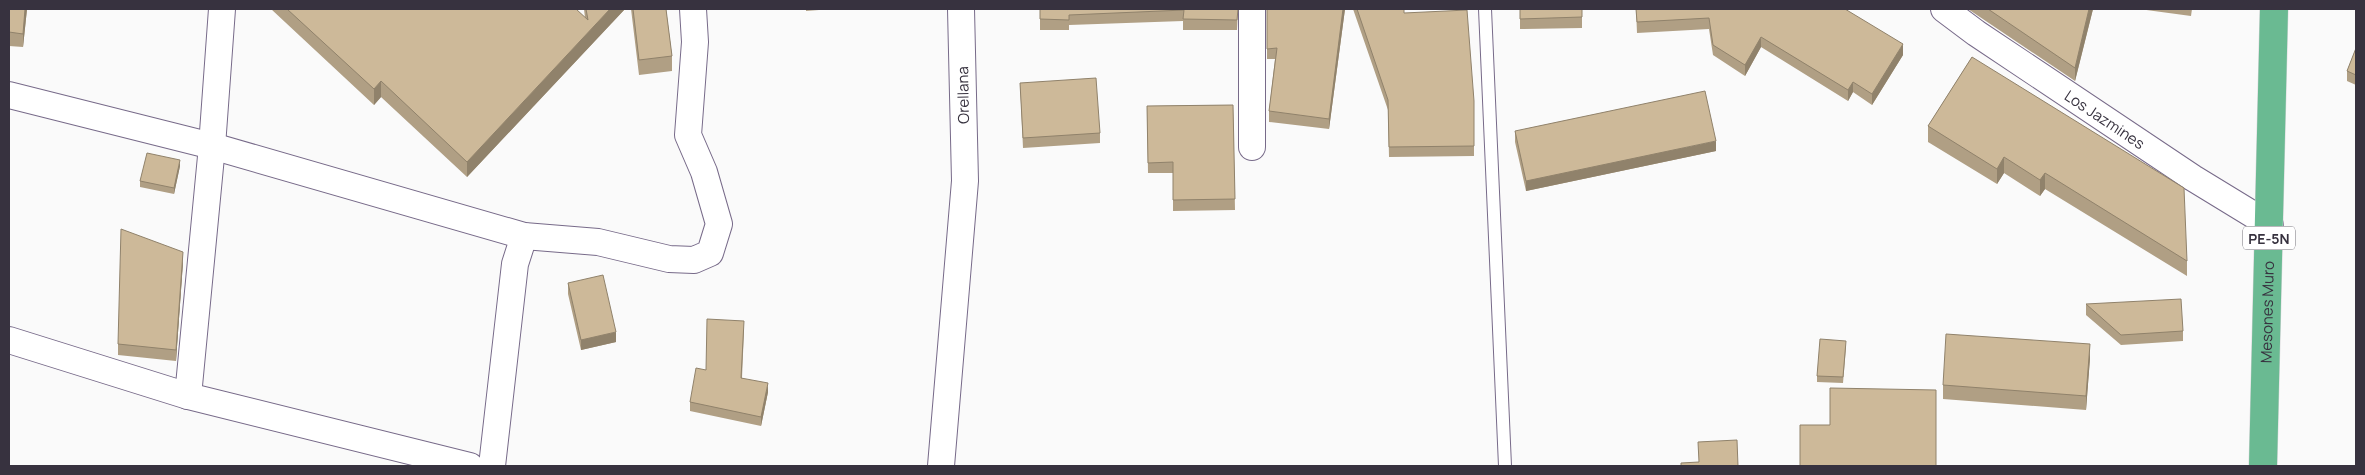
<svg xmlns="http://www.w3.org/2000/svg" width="2365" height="475" font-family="Manrope,sans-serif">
<rect width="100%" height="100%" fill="#fafafa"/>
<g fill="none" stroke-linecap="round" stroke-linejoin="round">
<defs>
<path id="service" d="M 1485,9 L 1505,466"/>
<g id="minor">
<path d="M 1252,9 L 1252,147"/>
<path id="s1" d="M 1944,9 L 1976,33 L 2193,178 L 2270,225"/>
<path d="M 9,95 L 212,146 L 524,236 L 598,242 L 669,259 L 694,260 L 710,253 L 719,224 L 704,172 L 688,135 L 695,42 L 693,9"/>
<path d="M 9,340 L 188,396 L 470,466"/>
<path d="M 188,396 L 212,146 L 222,9"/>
<path d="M 492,466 L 515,264 L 524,236"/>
<path d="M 941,466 L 965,181 L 961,9"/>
</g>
<g id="trunk">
<path id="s2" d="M 2263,466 L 2274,9"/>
</g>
</defs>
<use href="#service" stroke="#776a89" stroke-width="14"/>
<use href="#minor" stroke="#776a89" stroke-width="28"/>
<use href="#trunk" stroke="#d7d6d9" stroke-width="29"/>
<use href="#service" stroke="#fff" stroke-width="12"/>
<use href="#minor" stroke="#fff" stroke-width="26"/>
<use href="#trunk" stroke="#6aba92" stroke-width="28"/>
</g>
<path fill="#b09f84" d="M 9,9 L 27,9 L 23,47 L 9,46 Z
M 271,9 L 576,9 L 585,18 L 584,9 L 625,9 L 467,177 L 381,97 L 374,105 Z
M 631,9 L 666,9 L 672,56 L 672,71 L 639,75 Z
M 806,9 L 832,9 L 806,11 Z
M 1040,9 L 1238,9 L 1237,30 L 1183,30 L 1183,21 L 1069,25 L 1069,30 L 1040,30 Z
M 1267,9 L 1345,9 L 1329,129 L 1269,122 L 1269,111 L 1275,59 L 1267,59 Z
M 1353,9 L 1404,9 L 1404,13 L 1474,101 L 1474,156 L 1389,157 L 1388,110 Z
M 1520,9 L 1582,9 L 1582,28 L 1520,29 Z
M 1636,9 L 1845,9 L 1903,55 L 1872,105 L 1853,92 L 1848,101 L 1761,47 L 1745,76 L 1713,55 L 1709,29 L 1637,33 Z
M 1968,9 L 2093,9 L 2075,81 Z
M 2139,9 L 2192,9 L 2191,16 Z
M 2356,48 L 2356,85 L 2347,81 L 2347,71 Z
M 1972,57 L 2187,261 L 2187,276 L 2045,189 L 2040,196 L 2004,173 L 1997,184 L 1928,142 L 1928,126 Z
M 1020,83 L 1100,133 L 1100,143 L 1023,148 Z
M 1233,105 L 1235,210 L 1173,211 L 1173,173 L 1148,173 L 1147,106 Z
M 1515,131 L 1716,151 L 1526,191 L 1515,142 Z
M 180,166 L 174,194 L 140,187 L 140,181 Z
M 183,262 L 176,361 L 118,355 L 118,344 Z
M 568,283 L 616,342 L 581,350 L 568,294 Z
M 2086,304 L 2183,331 L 2183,341 L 2121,345 L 2086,315 Z
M 744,330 L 742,378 L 768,392 L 761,426 L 690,411 L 690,402 L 706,370 Z
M 1846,347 L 1843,383 L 1817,382 L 1817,376 Z
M 2090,358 L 2086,410 L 1943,399 L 1943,385 Z"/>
<path fill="#90826b" d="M 25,9 L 27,9 L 23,47 L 23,34 Z
M 610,9 L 625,9 L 467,177 L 467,162 Z
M 1343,9 L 1345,9 L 1329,129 L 1329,119 Z
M 2089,9 L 2093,9 L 2075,81 L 2075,68 Z
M 1761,37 L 1761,47 L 1745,76 L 1745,65 Z
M 1903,44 L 1903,55 L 1872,105 L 1872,94 Z
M 381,81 L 381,97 L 374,105 L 374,89 Z
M 1853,82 L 1853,92 L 1848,101 L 1848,90 Z
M 1716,141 L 1716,151 L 1526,191 L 1526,181 Z
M 2004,157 L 2004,173 L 1997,184 L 1997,169 Z
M 180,160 L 180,166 L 174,194 L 174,188 Z
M 2045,173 L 2045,189 L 2040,196 L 2040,180 Z
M 183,252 L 183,262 L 176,361 L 176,350 Z
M 616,332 L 616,342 L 581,350 L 581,340 Z
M 2090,344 L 2090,358 L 2086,410 L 2086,396 Z
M 768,383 L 768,392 L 761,426 L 761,417 Z"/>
<path fill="#cdb999" stroke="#90826b" d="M 9,9 L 25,9 L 23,34 L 9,32 Z
M 287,9 L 576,9 L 588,20 L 586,9 L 610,9 L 467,162 L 381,81 L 374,89 Z
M 633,9 L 666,9 L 672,56 L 639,60 Z
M 1040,9 L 1238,9 L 1237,20 L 1183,19 L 1184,10 L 1069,15 L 1069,20 L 1040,19 Z
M 1267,9 L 1343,9 L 1329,119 L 1269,111 L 1277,48 L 1267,49 Z
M 1357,9 L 1404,9 L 1404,13 L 1467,10 L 1474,101 L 1474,146 L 1389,147 L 1388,100 Z
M 1520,9 L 1582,9 L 1582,17 L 1520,19 Z
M 1636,9 L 1845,9 L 1903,44 L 1872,94 L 1853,82 L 1848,90 L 1761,37 L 1745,65 L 1713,45 L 1709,18 L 1637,22 Z
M 1988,9 L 2089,9 L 2075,68 Z
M 2356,48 L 2356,75 L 2347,71 Z
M 1972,57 L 2184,188 L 2187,261 L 2045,173 L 2040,180 L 2004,157 L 1997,169 L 1928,126 Z
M 1096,78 L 1100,133 L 1023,138 L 1020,83 Z
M 1705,91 L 1716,141 L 1526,181 L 1515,131 Z
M 1233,105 L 1235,199 L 1173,200 L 1173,162 L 1148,163 L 1147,106 Z
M 147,153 L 180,160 L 174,188 L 140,181 Z
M 121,229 L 183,252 L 176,350 L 118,344 Z
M 603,275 L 616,332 L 581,340 L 568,283 Z
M 2181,299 L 2183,331 L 2121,335 L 2086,304 Z
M 707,319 L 744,321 L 741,378 L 768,383 L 761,417 L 690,402 L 696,368 L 706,370 Z
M 1946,334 L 2090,344 L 2086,396 L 1943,385 Z
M 1820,339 L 1846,341 L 1843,377 L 1817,376 Z
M 1830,388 L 1936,390 L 1936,466 L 1800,466 L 1800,425 L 1830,425 Z
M 1737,440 L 1738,466 L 1681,466 L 1681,463 L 1699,462 L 1698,442 Z"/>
<g text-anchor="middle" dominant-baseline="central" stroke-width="4" stroke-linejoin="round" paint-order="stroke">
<rect fill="#fff" stroke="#737079" stroke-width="1" x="2243" y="226.5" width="52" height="23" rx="4"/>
<g font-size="14" font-weight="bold" fill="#37323f">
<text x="2269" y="238">PE-5N</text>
</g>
<g font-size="15" fill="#37323f" stroke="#fff">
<text transform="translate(963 95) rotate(-91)">Orellana</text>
<text stroke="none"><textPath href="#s1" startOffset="195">Los Jazmines</textPath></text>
<text stroke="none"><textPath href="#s2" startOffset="154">Mesones Muro</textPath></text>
</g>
</g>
<rect width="2365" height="475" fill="none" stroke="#37323f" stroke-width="20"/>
</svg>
